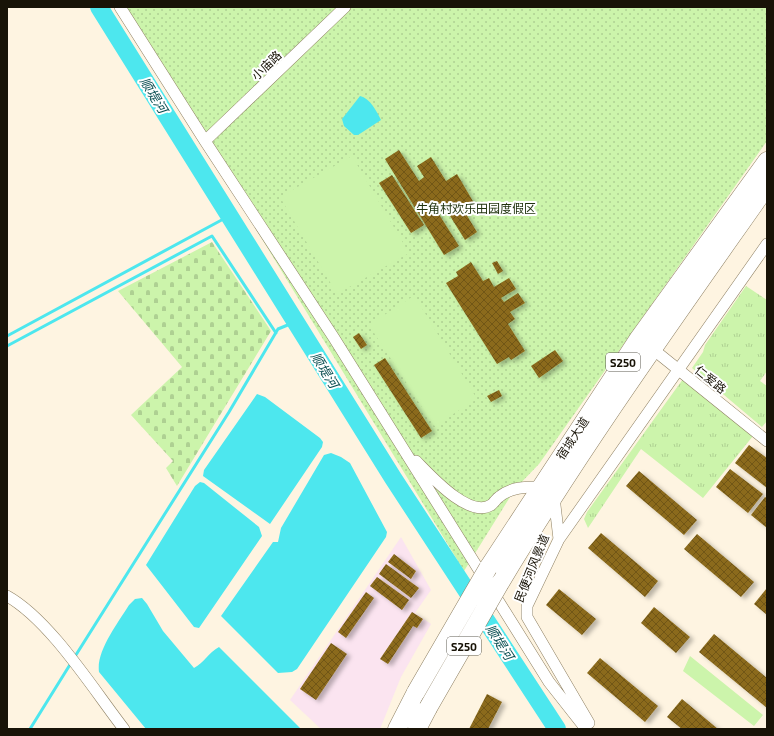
<svg xmlns="http://www.w3.org/2000/svg" width="774" height="736" font-family="'Exo 2','Noto Sans SC',sans-serif">
<defs>
<pattern id="grass-tufts" width="24" height="20" patternUnits="userSpaceOnUse"><rect width="24" height="20" fill="#ccf4ab"/><path d="M3 7l-1-3M5 7V3M7 7l1-3M15 17l-1-3M17 17v-4M19 17l1-3" fill="none" stroke="#aed092"/></pattern>
<pattern id="cemetery-stones" width="16" height="16" patternUnits="userSpaceOnUse"><rect width="16" height="16" fill="#ccf4ab"/><path d="M2 7V4a2 2 0 0 1 4 0v3zM10 15v-3a2 2 0 0 1 4 0v3z" fill="#aed092"/></pattern>
<pattern id="park-dots" width="8" height="8" patternUnits="userSpaceOnUse"><rect width="8" height="8" fill="#ccf4ab"/><path d="M2 2h.1M6 6h.1" fill="none" stroke="#aed092" stroke-width="1.8" stroke-linecap="round"/></pattern>
<pattern id="building-cross-hatch" width="8" height="8" patternUnits="userSpaceOnUse"><rect width="8" height="8" fill="#8b6b1c"/><path d="M0 0l8 8M0 8l8-8" fill="none" stroke="#715717"/></pattern>
<filter id="shadow"><feDropShadow dx="4" dy="2.5" stdDeviation="2" flood-color="#0004"/></filter>
</defs>
<rect width="100%" height="100%" fill="#fef4e1"/>
<path fill="#fbe4f0" d="M 401,537 L 431,590 L 415,613 L 431,624 L 401,677 L 380,729 L 321,729 L 290,700 Z"/>
<path fill="url(#grass-tufts)" d="M 746,286 L 767,300 L 767,371 L 760,381 L 767,386 L 767,421 L 762,427 L 692,368 L 703,352 L 705,345 Z
M 683,379 L 753,436 L 703,498 L 641,449 L 588,528 L 584,519 L 587,512 Z"/>
<path fill="url(#cemetery-stones)" d="M 212,242 L 271,331 L 177,486 L 166,468 L 173,461 L 131,415 L 182,367 L 118,291 Z"/>
<path fill="url(#park-dots)" d="M 121,7 L 767,7 L 767,141 L 539,464 L 515,489 L 464,571 Z"/>
<path fill="#ccf4ab" d="M 352,156 L 409,253 L 337,294 L 280,197 Z
M 412,297 L 417,300 L 477,399 L 434,426 L 369,325 Z
M 690,656 L 763,715 L 754,726 L 683,671 Z"/>
<path fill="#4de7ee" d="M 360,96 C 370,98 377,112 381,120 L 358,135 L 354,135 L 344,126 L 342,119 Z
M 257,394 L 265,397 L 320,438 L 323,442 L 322,447 L 270,524 L 203,476 L 204,470 Z
M 331,453 L 341,457 L 350,463 L 387,532 L 386,537 L 297,669 L 292,672 L 278,673 L 221,616 L 273,542 L 278,542 L 281,528 L 324,455 Z
M 200,482 L 204,483 L 259,527 L 262,536 L 199,628 L 194,627 L 146,565 L 195,486 Z
M 142,598 L 147,604 L 163,631 L 194,668 C 204,663 209,652 219,647 L 301,729 L 146,729 L 99,672 C 96,651 118,623 129,605 L 135,599 Z"/>
<g fill="none" stroke-linecap="round" stroke-linejoin="round">
<path stroke="#4de7ee" stroke-width="3" d="M 7,336 L 229,216
M 7,346 L 212,236 L 276,333
M 74,658 L 229,412 L 278,329 L 295,322
M 30,729 L 71,663"/>
<path stroke="#4de7ee" stroke-width="18" d="M 99,7 L 393,478 L 557,729"/>
</g>
<path fill="url(#building-cross-hatch)" filter="url(#shadow)" d="M 399,150 L 419,181 L 424,177 L 417,166 L 431,157 L 446,181 L 457,174 L 474,203 L 463,209 L 477,232 L 465,240 L 442,203 L 435,208 L 459,246 L 444,255 L 385,159 Z
M 392,175 L 424,225 L 411,233 L 379,183 Z
M 497,261 L 503,271 L 498,274 L 492,263 Z
M 471,262 L 483,281 L 489,278 L 494,287 L 509,278 L 516,289 L 501,298 L 504,302 L 518,293 L 525,303 L 510,312 L 515,319 L 508,324 L 525,351 L 511,360 L 509,357 L 497,364 L 446,283 L 458,276 L 456,272 Z
M 359,333 L 367,345 L 361,349 L 353,337 Z
M 555,350 L 563,361 L 539,378 L 531,366 Z
M 385,358 L 432,431 L 421,438 L 374,365 Z
M 499,390 L 502,396 L 491,402 L 487,396 Z
M 749,445 L 767,458 L 767,488 L 735,463 Z
M 730,469 L 763,494 L 748,513 L 716,487 Z
M 639,471 L 697,520 L 684,535 L 626,486 Z
M 765,497 L 767,498 L 767,528 L 751,515 Z
M 601,533 L 658,581 L 645,597 L 588,548 Z
M 697,534 L 754,582 L 741,597 L 684,549 Z
M 394,554 L 416,571 L 411,579 L 388,562 Z
M 386,564 L 419,588 L 411,598 L 379,574 Z
M 377,577 L 409,600 L 402,610 L 370,586 Z
M 767,588 L 767,615 L 754,604 Z
M 559,589 L 596,619 L 582,635 L 546,605 Z
M 366,592 L 374,598 L 346,638 L 338,632 Z
M 654,607 L 690,637 L 676,653 L 641,623 Z
M 412,612 L 423,619 L 417,628 L 413,626 L 388,664 L 380,659 Z
M 714,634 L 767,678 L 767,708 L 699,652 Z
M 331,643 L 347,654 L 316,700 L 300,689 Z
M 600,658 L 658,706 L 645,722 L 587,673 Z
M 487,694 L 502,702 L 488,729 L 469,729 Z
M 682,699 L 718,729 L 682,729 L 667,717 Z"/>
<g fill="none" stroke-linecap="round" stroke-linejoin="round">
<defs>
<path id="minor" d="M 120,7 L 205,141 L 334,338 L 549,682 L 586,729
M 205,141 L 345,7
M 649,346 L 767,441
M 416,461 C 430,475 469,519 491,505 C 494,503 496,499 499,497 C 511,487 525,487 540,487
M 554,497 L 559,539 L 527,606 L 527,617 L 589,723
M 559,539 L 767,244
M 7,596 C 50,620 93,689 124,729"/>
<path id="primary" d="M 488,568 L 639,338 L 767,161
M 500,583 C 582,446 675,317 767,186
M 397,729 L 416,692
M 417,729 L 428,708"/>
</defs>
<use href="#minor" stroke="#8d7f61" stroke-width="12"/>
<use href="#primary" stroke="#8d7f61" stroke-width="19"/>
<use href="#minor" stroke="#fff" stroke-width="11"/>
<use href="#primary" stroke="#fff" stroke-width="18"/>
<defs>
<path id="primary-bridge" d="M 416,692 L 488,568
M 428,708 L 500,583"/>
</defs>
<use href="#primary-bridge" stroke="#8d7f61" stroke-width="19" stroke-linecap="butt"/>
<use href="#primary-bridge" stroke="#fff" stroke-width="18"/>
</g>
<g text-anchor="middle" dominant-baseline="central" stroke-width="4" stroke-linejoin="round" paint-order="stroke">
<g fill="#fff" stroke="#5d5a51" stroke-width="1">
<rect x="606" y="353" width="34" height="18" rx="3"/>
<rect x="447" y="637" width="34" height="18" rx="3"/>
</g>
<g font-size="11" font-weight="bold" fill="#181307">
<text x="623" y="362">S250</text>
<text x="464" y="646">S250</text>
</g>
<g font-size="12" fill="#181307" stroke="#fff">
<text transform="translate(266 65) rotate(-44)">小庙路</text>
<text transform="translate(711 379) rotate(39)">仁爱路</text>
<text transform="translate(572 438) rotate(-56)">宿城大道</text>
<text transform="translate(531 568) rotate(-68)">民便河风景道</text>
</g>
<g font-size="12" fill="#21330f" stroke="#fff">
<text x="476" y="208">牛角村欢乐田园度假区</text>
</g>
<g font-size="13" font-style="italic" fill="#0b4f52" stroke="#fff">
<text transform="translate(154 95) rotate(58)">顺堤河</text>
<text transform="translate(325 370) rotate(58)">顺堤河</text>
<text transform="translate(500 642) rotate(57)">顺堤河</text>
</g>
</g>
<rect width="774" height="736" fill="none" stroke="#181307" stroke-width="16"/>
</svg>
